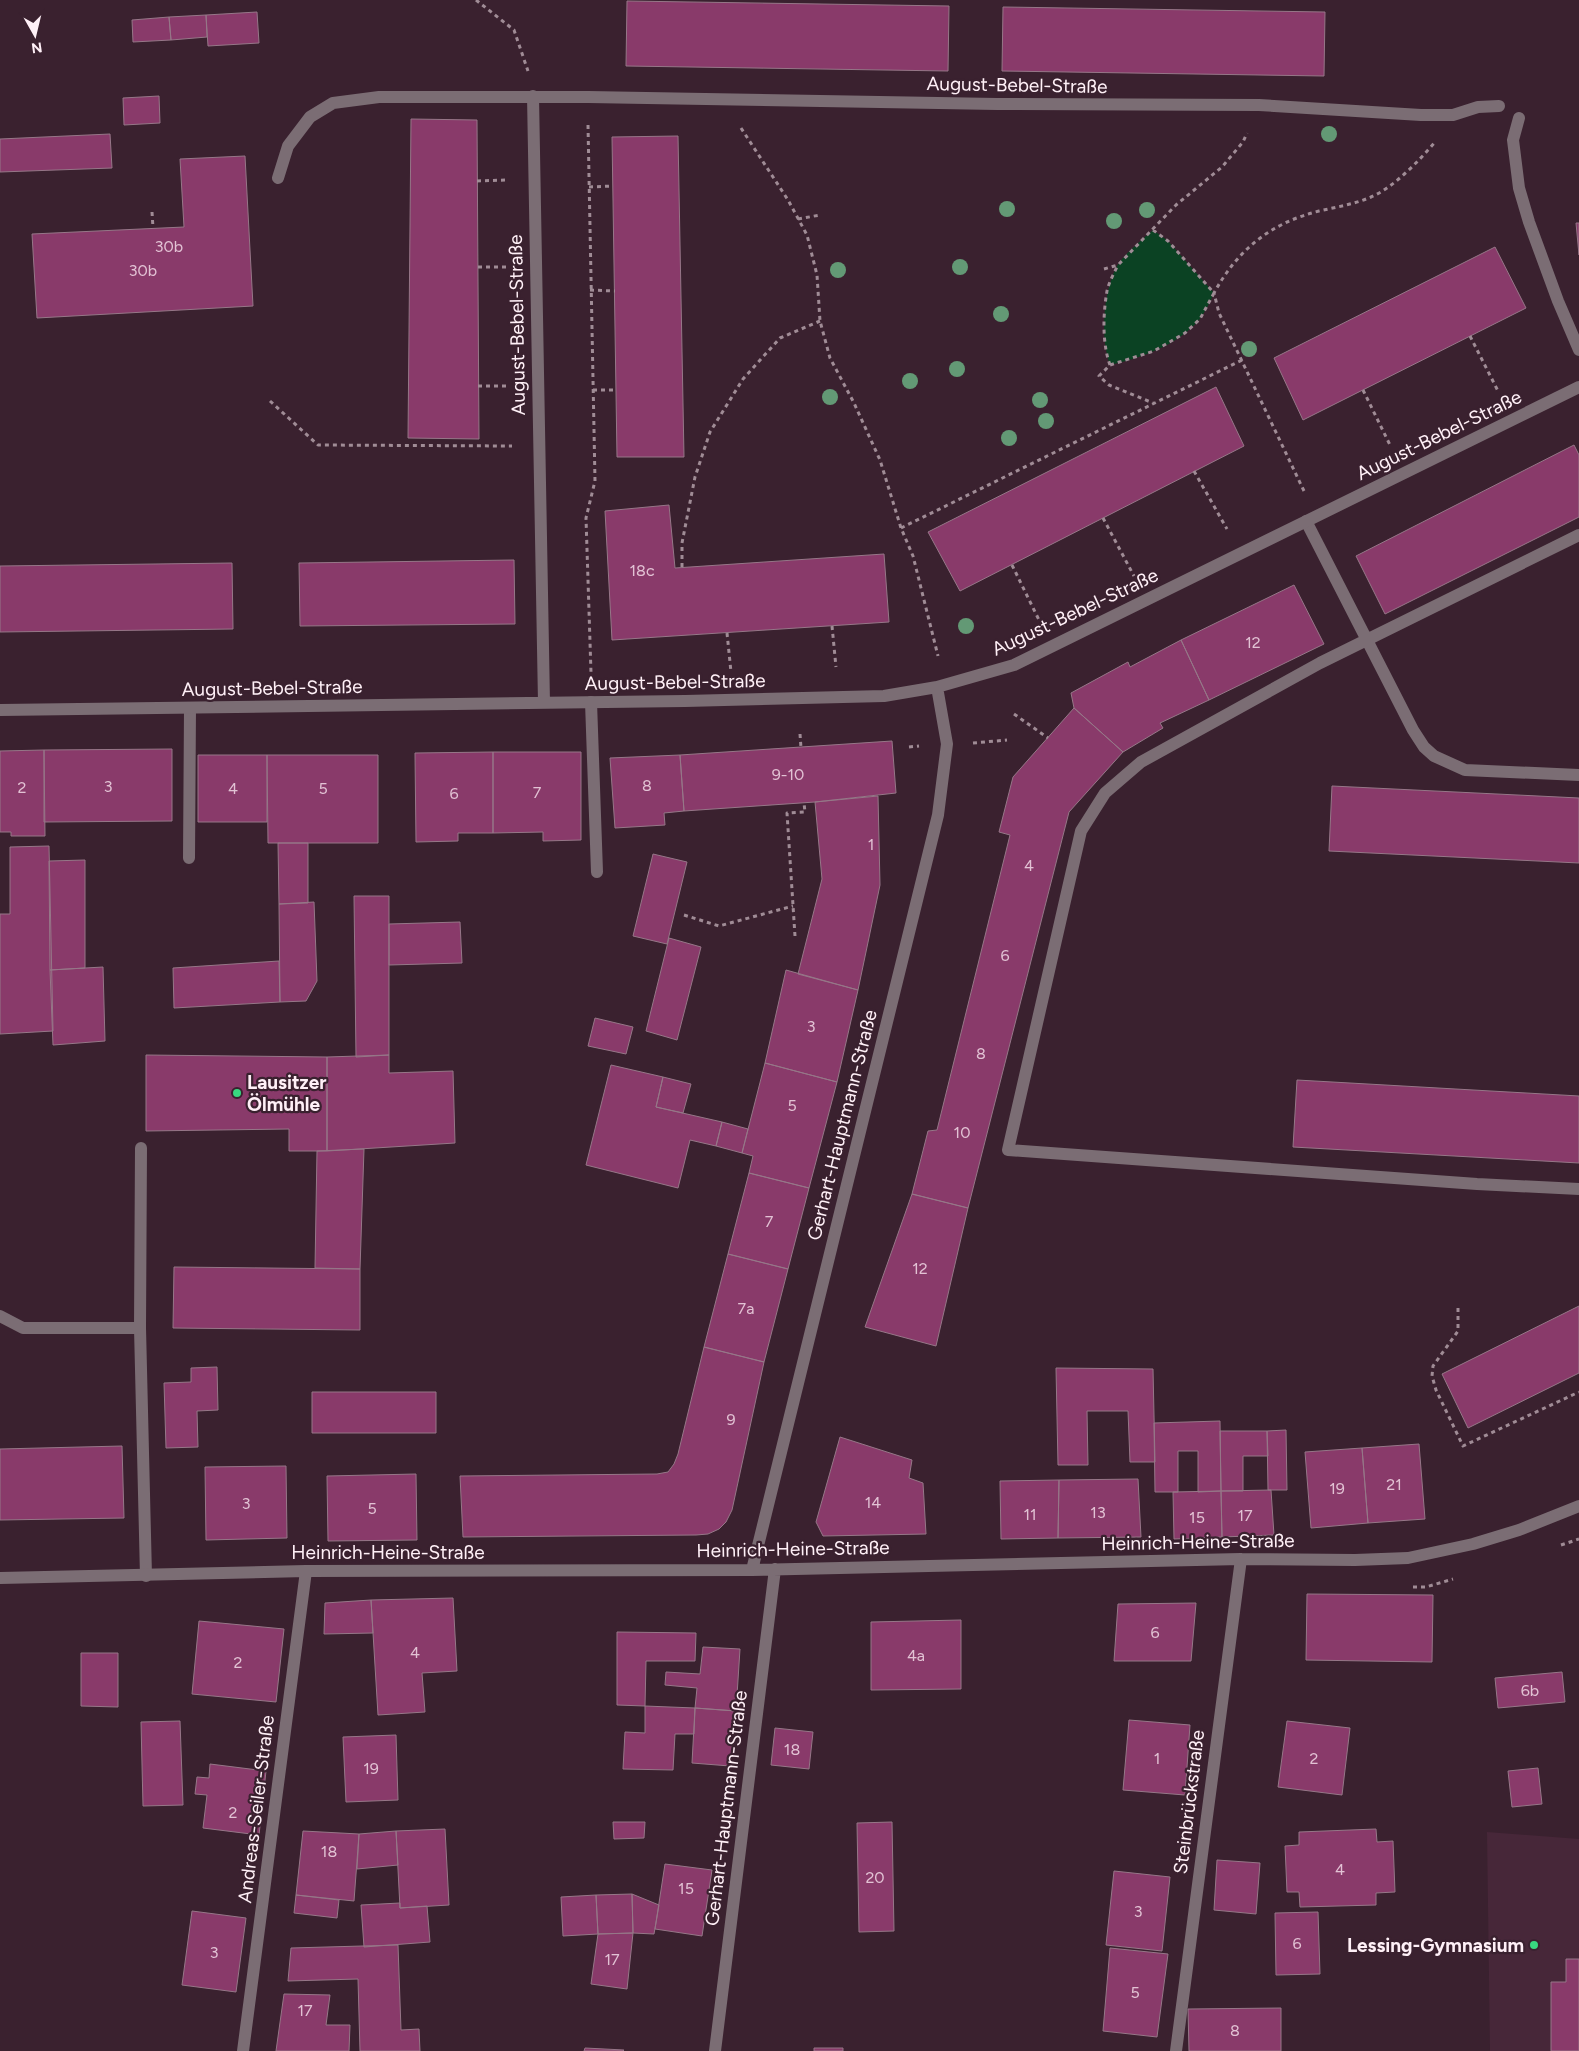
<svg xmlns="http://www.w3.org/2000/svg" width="1579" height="2051" font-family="Figtree,sans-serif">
<rect width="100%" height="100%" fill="#3a212f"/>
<path fill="#472739" d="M 1487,1832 L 1579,1839 L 1579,2051 L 1490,2051 Z"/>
<path fill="#0b4223" d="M 1153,230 L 1168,241 L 1214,293 C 1210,302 1205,312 1199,320 C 1178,345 1141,358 1110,365 C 1100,337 1103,292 1117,266 C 1124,254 1142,240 1153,230 Z"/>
<path fill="#893a6a" stroke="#967788" d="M 627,1 L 949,6 L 948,71 L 626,66 Z
M 1003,7 L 1325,12 L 1324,76 L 1002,71 Z
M 257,12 L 259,43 L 208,46 L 206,15 Z
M 206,15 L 207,37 L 171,40 L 169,17 Z
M 169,17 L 171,40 L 133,42 L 132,20 Z
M 159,96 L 160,123 L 124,125 L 123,98 Z
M 411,119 L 477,120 L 479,439 L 408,438 Z
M 110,134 L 112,168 L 0,172 L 0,139 Z
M 678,136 L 684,457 L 617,457 L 612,137 Z
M 245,156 L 253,306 L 37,318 L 32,234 L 184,227 L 180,159 Z
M 1576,223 L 1579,223 L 1579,255 Z
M 1495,247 L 1526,308 L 1303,420 L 1274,358 Z
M 1216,387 L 1244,446 L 960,591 L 928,532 Z
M 1574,445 L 1579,455 L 1579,517 L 1385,614 L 1356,556 Z
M 669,505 L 675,568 L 884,554 L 889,622 L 612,640 L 605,511 Z
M 514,560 L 515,624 L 300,626 L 299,563 Z
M 232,563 L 233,629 L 0,632 L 0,566 Z
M 1294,585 L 1324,644 L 1209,700 L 1181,640 Z
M 1181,640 L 1209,700 L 1160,723 L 1163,728 L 1123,752 L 1074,708 L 1071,693 L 1128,662 L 1130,667 Z
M 1074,708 L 1123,752 L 1069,812 L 968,1208 L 912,1194 L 928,1131 L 937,1130 L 1010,835 L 999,832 L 1013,777 Z
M 892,741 L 896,793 L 815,802 L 684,811 L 680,755 Z
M 172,749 L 172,821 L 44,822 L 44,750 Z
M 44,750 L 45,836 L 11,836 L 11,832 L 0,832 L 0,751 Z
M 493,752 L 493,833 L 458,833 L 458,841 L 416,842 L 415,753 Z
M 493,752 L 581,752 L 581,840 L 543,841 L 543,832 L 493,833 Z
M 198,755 L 267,755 L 267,822 L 198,822 Z
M 267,755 L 378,755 L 378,843 L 268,843 Z
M 680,755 L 684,811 L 664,813 L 665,825 L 615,828 L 610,758 Z
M 1332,786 L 1579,798 L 1579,863 L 1329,851 Z
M 878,796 L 880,885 L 858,990 L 798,974 L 822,879 L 815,802 Z
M 278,843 L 308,843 L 308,903 L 279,904 Z
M 49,846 L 53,1031 L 0,1034 L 0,914 L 10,914 L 10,847 Z
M 653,854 L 687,862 L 667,944 L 633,936 Z
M 85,860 L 85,968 L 50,970 L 49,861 Z
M 354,896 L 389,896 L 389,1055 L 356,1057 Z
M 314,902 L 317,981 L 306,1001 L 280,1002 L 279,904 Z
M 460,922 L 462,963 L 389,965 L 389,924 Z
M 669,938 L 701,947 L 677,1040 L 646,1031 Z
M 279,961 L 280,1002 L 174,1008 L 173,968 Z
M 103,967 L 105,1041 L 53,1045 L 50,970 Z
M 786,970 L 858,990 L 837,1082 L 765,1063 Z
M 595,1018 L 633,1027 L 626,1054 L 588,1046 Z
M 146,1055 L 327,1057 L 327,1151 L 289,1151 L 289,1129 L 146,1131 Z
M 389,1055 L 389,1073 L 453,1071 L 455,1143 L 327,1151 L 327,1057 Z
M 765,1063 L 837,1082 L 809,1188 L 749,1173 L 753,1156 L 742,1153 Z
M 611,1065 L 663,1077 L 656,1107 L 722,1122 L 716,1146 L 690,1140 L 678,1188 L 586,1165 Z
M 663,1077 L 691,1084 L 683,1113 L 656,1107 Z
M 1297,1080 L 1579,1096 L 1579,1163 L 1293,1147 Z
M 722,1122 L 748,1129 L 742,1153 L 716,1146 Z
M 364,1149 L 360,1269 L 315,1268 L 317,1151 Z
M 749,1173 L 809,1188 L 788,1269 L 728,1254 Z
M 912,1194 L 968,1208 L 936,1346 L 865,1327 Z
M 728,1254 L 788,1269 L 764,1362 L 704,1347 Z
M 174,1267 L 360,1269 L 360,1330 L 173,1328 Z
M 1579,1306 L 1579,1373 L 1468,1428 L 1442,1374 Z
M 704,1347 L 764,1362 L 732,1510 L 726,1522 L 719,1529 L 708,1534 L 696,1535 L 463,1537 L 460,1476 L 657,1474 L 668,1472 L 674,1464 L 678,1454 Z
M 217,1367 L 218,1410 L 197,1411 L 198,1447 L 166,1448 L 164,1383 L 191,1382 L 191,1368 Z
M 1056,1368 L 1153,1369 L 1155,1462 L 1130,1462 L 1128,1411 L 1087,1411 L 1088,1465 L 1058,1465 Z
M 312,1392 L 436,1392 L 436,1433 L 312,1433 Z
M 1220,1421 L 1221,1491 L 1198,1492 L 1198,1451 L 1178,1451 L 1178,1492 L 1155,1492 L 1154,1423 Z
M 1286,1430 L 1287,1490 L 1268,1490 L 1267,1431 Z
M 1220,1431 L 1267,1431 L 1268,1456 L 1243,1456 L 1243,1491 L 1221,1491 Z
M 840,1437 L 912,1460 L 909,1478 L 923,1483 L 926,1534 L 823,1536 L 816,1522 Z
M 1419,1444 L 1425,1519 L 1368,1523 L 1362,1448 Z
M 122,1446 L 124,1518 L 0,1520 L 0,1449 Z
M 1362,1448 L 1368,1523 L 1311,1528 L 1305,1452 Z
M 286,1466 L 287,1538 L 206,1540 L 205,1467 Z
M 416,1474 L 417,1540 L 328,1541 L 327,1476 Z
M 1138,1479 L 1141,1537 L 1058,1538 L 1059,1480 Z
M 1059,1480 L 1058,1538 L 1001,1539 L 1000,1481 Z
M 1271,1490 L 1274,1535 L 1222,1537 L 1221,1491 Z
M 1221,1491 L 1222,1537 L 1174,1539 L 1173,1492 Z
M 1307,1594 L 1433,1595 L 1432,1662 L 1306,1660 Z
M 453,1598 L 457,1671 L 422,1673 L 425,1712 L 378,1715 L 371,1600 Z
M 371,1600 L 373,1633 L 324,1634 L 325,1603 Z
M 1196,1603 L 1191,1661 L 1114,1661 L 1118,1604 Z
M 961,1620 L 961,1689 L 871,1690 L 871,1622 Z
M 199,1621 L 284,1629 L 276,1702 L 192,1694 Z
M 617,1632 L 696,1633 L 695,1661 L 646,1661 L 645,1706 L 617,1705 Z
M 703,1647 L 740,1649 L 736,1711 L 695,1708 L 697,1688 L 665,1685 L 666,1672 L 700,1674 Z
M 81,1653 L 118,1653 L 118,1707 L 81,1706 Z
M 1562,1672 L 1565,1702 L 1498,1708 L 1495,1678 Z
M 645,1706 L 695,1708 L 694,1734 L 675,1734 L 673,1770 L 623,1769 L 625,1732 L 645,1733 Z
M 695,1708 L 736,1711 L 730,1766 L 692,1763 Z
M 1129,1720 L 1190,1725 L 1185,1795 L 1123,1790 Z
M 180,1721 L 183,1805 L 143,1806 L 141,1722 Z
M 1287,1721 L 1350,1728 L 1342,1795 L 1278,1787 Z
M 775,1728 L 813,1732 L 809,1769 L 771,1765 Z
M 396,1735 L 398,1800 L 346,1802 L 343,1737 Z
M 210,1764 L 266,1771 L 259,1835 L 203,1828 L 207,1795 L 195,1794 L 197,1777 L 209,1778 Z
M 1538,1768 L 1542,1804 L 1512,1807 L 1508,1771 Z
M 613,1822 L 645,1822 L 644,1838 L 614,1839 Z
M 892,1822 L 894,1931 L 859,1932 L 857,1823 Z
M 445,1829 L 449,1905 L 400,1908 L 396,1831 Z
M 1376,1829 L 1377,1842 L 1393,1841 L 1395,1892 L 1376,1893 L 1376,1905 L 1300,1907 L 1299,1892 L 1287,1892 L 1285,1846 L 1299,1845 L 1299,1832 Z
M 303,1831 L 359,1834 L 354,1901 L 296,1895 Z
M 396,1831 L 398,1865 L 357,1869 L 359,1834 Z
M 1217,1860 L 1260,1863 L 1256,1914 L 1214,1910 Z
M 665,1864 L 712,1870 L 702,1936 L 655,1929 Z
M 1114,1871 L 1170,1877 L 1162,1951 L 1106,1945 Z
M 632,1894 L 659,1905 L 654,1934 L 633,1933 Z
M 632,1894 L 633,1933 L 598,1934 L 596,1895 Z
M 296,1895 L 339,1900 L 337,1918 L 294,1913 Z
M 596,1895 L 598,1934 L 563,1936 L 561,1897 Z
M 400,1903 L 400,1908 L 427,1906 L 430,1942 L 364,1947 L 361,1905 Z
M 192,1911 L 246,1918 L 236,1992 L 182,1985 Z
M 1318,1912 L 1320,1974 L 1276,1975 L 1275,1913 Z
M 633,1933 L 627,1989 L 591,1984 L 598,1934 Z
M 398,1945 L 401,2030 L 419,2029 L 420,2051 L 360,2051 L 358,1979 L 288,1981 L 291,1948 Z
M 1110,1948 L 1168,1954 L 1157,2037 L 1103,2031 Z
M 1566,1959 L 1579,1959 L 1579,2051 L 1551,2051 L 1551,1982 L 1566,1982 Z
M 284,1994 L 330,1995 L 326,2025 L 350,2025 L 349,2051 L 276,2051 Z
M 1281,2008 L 1281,2051 L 1189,2051 L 1188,2009 Z
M 585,2048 L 624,2050 L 623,2051 L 584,2051 Z
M 814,2048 L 843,2048 L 843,2051 L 814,2051 Z"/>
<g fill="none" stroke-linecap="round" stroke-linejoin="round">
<path stroke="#a08c96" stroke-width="3" stroke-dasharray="4 4" stroke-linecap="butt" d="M 476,0 L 514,30 L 528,71
M 588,125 L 595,481 L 586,518 L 591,673
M 741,128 L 788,200 L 807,235 L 817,275 L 820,321 L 830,358 L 854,403 L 880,460 L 901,528 L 913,556 L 938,656
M 477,181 L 507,180
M 589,187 L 613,186
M 152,212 L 153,228
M 798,219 L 820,215
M 1153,230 L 1168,241 L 1214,293 L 1200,319 L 1185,333 L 1154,351 L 1110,365 L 1099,376 L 1109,385 L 1153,403
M 478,267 L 510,267
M 1104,269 L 1118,265 L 1176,205 L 1222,167 L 1243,142 L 1247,133
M 590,290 L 615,291
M 1470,336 L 1499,393
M 1110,365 C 1102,343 1103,314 1107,291 C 1109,282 1114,273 1118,265
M 478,386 L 510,386
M 593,390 L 616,390
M 1363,390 L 1391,447
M 270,401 L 318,445 L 512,446
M 1194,471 L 1227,529
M 1304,491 L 1219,313 L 1214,293 C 1238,249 1271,223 1319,211 C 1337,207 1355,204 1371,197 C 1393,188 1419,161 1435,142
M 1103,518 L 1134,576
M 901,528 L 1242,360
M 1012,565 L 1039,620
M 682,567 L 682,543 L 695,477 L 710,432 L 743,379 L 780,338 L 820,321
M 832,626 L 836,667
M 727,633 L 731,672
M 1014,714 L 1048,738
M 800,734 L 801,748
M 973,743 L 1007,740
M 909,747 L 919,746
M 684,915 L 719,926 L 793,906
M 795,936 L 787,813 L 805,812 L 804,803
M 1458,1308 L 1458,1331 L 1433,1366 L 1432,1376 L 1436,1390 L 1463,1446 L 1579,1392
M 1561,1545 L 1579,1539
M 1413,1587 L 1426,1587 L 1453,1579"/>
<path stroke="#7b6d74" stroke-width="12" d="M 1519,118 L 1513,140 L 1519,188 L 1529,222 L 1558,301 L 1579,350
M 1306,521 L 1413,730 L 1424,747 L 1434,756 L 1465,770 L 1579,775
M 1579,535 L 1320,663 L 1141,762 L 1105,793 L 1081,831 L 1008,1150 L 1477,1184 L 1579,1189
M 591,702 L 597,872
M 189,858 L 190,708
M 141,1148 L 140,1328 L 146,1576
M 0,1316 L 23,1328 L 140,1328"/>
<path stroke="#7b6d74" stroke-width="12" d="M 533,96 L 544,703
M 278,178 L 288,146 L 310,117 L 333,103 L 379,97 L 588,97 L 997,104 L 1259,105 L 1421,115 L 1453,115 L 1478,107 L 1499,106
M 0,710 L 685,701 L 884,696 L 937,687 L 1014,665 L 1579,387
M 752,1570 L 938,815 L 947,744 L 937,687
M 0,1578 L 306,1571 L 752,1570 L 1241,1559 L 1355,1560 L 1408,1558 L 1473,1544 L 1519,1530 L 1579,1506
M 243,2051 L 306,1571
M 715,2051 L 775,1569
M 1176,2051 L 1241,1559"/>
</g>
<g fill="#639975">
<circle cx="1329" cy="134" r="8"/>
<circle cx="1007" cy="209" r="8"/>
<circle cx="1147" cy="210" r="8"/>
<circle cx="1114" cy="221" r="8"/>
<circle cx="960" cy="267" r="8"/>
<circle cx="838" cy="270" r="8"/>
<circle cx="1001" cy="314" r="8"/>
<circle cx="1249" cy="349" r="8"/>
<circle cx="957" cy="369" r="8"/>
<circle cx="910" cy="381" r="8"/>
<circle cx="830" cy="397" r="8"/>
<circle cx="1040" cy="400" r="8"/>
<circle cx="1046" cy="421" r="8"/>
<circle cx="1009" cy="438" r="8"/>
<circle cx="966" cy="626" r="8"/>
</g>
<g fill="#38d880" stroke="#3a212f" stroke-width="2">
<circle cx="237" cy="1093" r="5"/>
<circle cx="1534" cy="1945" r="5"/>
</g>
<g text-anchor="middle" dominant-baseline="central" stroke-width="4.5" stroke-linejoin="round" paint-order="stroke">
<g font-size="16" fill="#e2c2d4">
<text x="169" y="246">30b</text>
<text x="143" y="270">30b</text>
<text x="642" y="570">18c</text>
<text x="1253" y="642">12</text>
<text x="788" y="774">9-10</text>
<text x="647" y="785">8</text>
<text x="108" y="786">3</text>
<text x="22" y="787">2</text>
<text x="233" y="788">4</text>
<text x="323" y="788">5</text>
<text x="537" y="792">7</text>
<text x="454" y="793">6</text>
<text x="871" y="844">1</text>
<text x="1029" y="865">4</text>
<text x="1005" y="955">6</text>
<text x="811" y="1026">3</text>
<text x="981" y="1053">8</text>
<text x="792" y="1105">5</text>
<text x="962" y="1132">10</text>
<text x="769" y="1221">7</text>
<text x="920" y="1268">12</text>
<text x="746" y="1308">7a</text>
<text x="731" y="1419">9</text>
<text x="1394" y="1484">21</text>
<text x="1337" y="1488">19</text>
<text x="873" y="1502">14</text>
<text x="246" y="1503">3</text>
<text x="372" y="1508">5</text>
<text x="1098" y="1512">13</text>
<text x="1030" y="1514">11</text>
<text x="1245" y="1515">17</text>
<text x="1197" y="1517">15</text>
<text x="1155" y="1632">6</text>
<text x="415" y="1652">4</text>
<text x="916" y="1655">4a</text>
<text x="238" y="1662">2</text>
<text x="1530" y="1690">6b</text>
<text x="792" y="1749">18</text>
<text x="1157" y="1758">1</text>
<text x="1314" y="1758">2</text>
<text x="371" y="1768">19</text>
<text x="233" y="1812">2</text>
<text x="329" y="1851">18</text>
<text x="1340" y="1869">4</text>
<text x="875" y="1877">20</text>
<text x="686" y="1888">15</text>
<text x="1138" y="1911">3</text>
<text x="1297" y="1943">6</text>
<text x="214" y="1952">3</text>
<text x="612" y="1959">17</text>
<text x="1135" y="1992">5</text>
<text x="305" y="2010">17</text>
<text x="1235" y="2030">8</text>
</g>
<g font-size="19" fill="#fff0f7" stroke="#3a212f">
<text transform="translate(1017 85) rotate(1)">August-Bebel-Straße</text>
<text transform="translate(517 325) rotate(-91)">August-Bebel-Straße</text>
<text transform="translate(1439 435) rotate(-26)">August-Bebel-Straße</text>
<text transform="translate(1075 612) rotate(-25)">August-Bebel-Straße</text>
<text transform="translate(675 682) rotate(-1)">August-Bebel-Straße</text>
<text transform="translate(272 688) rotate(-1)">August-Bebel-Straße</text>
<text transform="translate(842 1125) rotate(-76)">Gerhart-Hauptmann-Straße</text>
<text transform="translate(1198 1542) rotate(-1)">Heinrich-Heine-Straße</text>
<text transform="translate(793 1549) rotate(-1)">Heinrich-Heine-Straße</text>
<text x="388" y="1552">Heinrich-Heine-Straße</text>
<text transform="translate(1189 1802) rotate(-83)">Steinbrückstraße</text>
<text transform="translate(726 1808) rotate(-83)">Gerhart-Hauptmann-Straße</text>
<text transform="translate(256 1809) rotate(-83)">Andreas-Seiler-Straße</text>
</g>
<g font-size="19" font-weight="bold" fill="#fff0f7" stroke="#3a212f" text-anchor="start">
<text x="247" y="1082">Lausitzer<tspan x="247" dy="22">Ölmühle</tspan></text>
<text x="1524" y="1945" text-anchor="end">Lessing-Gymnasium</text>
</g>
</g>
<g transform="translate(35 35) rotate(172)" stroke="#3a212f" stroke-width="4" paint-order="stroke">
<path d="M0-4L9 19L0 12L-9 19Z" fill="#fff0f7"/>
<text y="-8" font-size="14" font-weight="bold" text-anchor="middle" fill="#fff0f7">N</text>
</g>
</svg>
